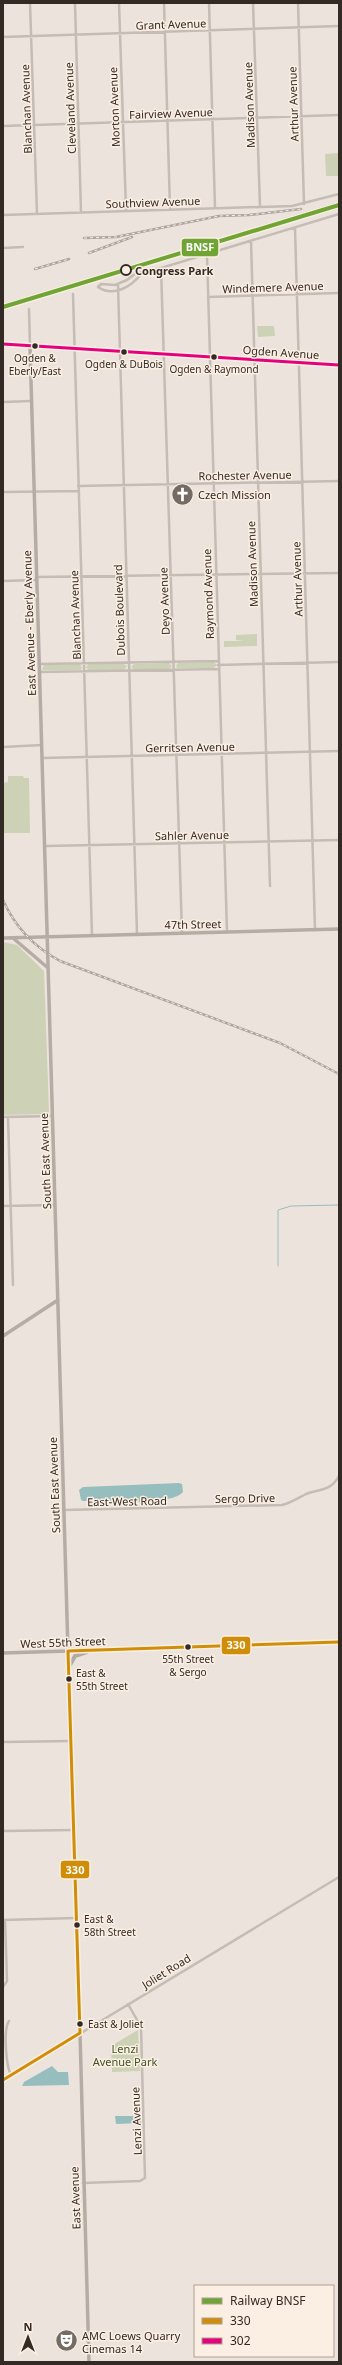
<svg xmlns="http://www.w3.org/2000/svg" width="342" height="2365" font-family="'Noto Sans',sans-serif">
<rect width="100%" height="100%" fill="#ece4dc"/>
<path fill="#cdd1b5" d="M 339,153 L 339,176 L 326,176 L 325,154 Z
M 257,326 L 274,326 L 275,336 L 258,337 Z
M 257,634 L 257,646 L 224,647 L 224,641 L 244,641 L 236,640 L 236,635 Z
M 214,662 L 217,665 L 214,668 L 177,668 L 176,666 L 178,663 Z
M 169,663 L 172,666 L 169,669 L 134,670 L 131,667 L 134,664 Z
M 80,664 L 82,668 L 81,670 L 42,670 L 44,665 Z
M 89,664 L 124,664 L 127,666 L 124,670 L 88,670 L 86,667 Z
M 8,776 L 23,776 L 24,778 L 29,778 L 30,833 L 3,833 L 3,783 L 8,782 Z
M 3,942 L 17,945 L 44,971 L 49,1112 L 47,1114 L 3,1115 Z
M 138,2030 L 140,2071 L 112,2072 L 111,2046 Z"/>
<path fill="#97bebe" d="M 179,1483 L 182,1484 L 183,1492 C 172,1506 104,1501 83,1501 L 81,1500 L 79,1490 L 83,1487 Z
M 52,2066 L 58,2072 L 68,2072 L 69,2085 L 22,2086 L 24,2082 Z
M 115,2116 L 141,2116 L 141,2123 L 116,2124 Z"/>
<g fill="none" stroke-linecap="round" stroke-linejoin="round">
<path stroke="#97bebe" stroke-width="1" d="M 278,1266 L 278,1210 L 291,1206 L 339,1205"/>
<path stroke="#c4bcb5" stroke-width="2.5" d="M 30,3 L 37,214
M 75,3 L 81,212
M 119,3 L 126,210
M 164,3 L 170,209
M 209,3 L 215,208
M 253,3 L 260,206
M 298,3 L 304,204
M 3,37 L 339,26
M 3,126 L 339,115
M 3,215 L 292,206 L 339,194
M 295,228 L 315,930
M 251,241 L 270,886
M 3,248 L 23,247
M 207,255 L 227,932
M 161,268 L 182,933
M 142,273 C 132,286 114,298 98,287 L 101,284 L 115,285 L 127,280 L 135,274 L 161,268 L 339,214
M 118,285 L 137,934
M 73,294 L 92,935
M 208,297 L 339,293
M 29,309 L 30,346
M 3,402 L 31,401
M 78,486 L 339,481
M 3,492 L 79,491
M 36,577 L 339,573
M 3,581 L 36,580
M 39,664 L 218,661
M 218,665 L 339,662
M 39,672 L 219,669
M 3,747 L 42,745
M 42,758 L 339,751
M 45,846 L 339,840
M 3,1117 L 52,1116
M 8,1117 L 13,1285
M 3,1206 L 55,1205
M 64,1510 L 282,1505 C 291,1503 298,1498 306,1494 C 320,1489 331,1491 339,1476
M 3,1742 L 71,1741
M 3,1831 L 74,1830
M 3,1920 L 76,1918
M 3,1987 L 7,1981 L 5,1920
M 9,2021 C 3,2029 6,2066 11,2075
M 81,2033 L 339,1877
M 83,2183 L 140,2181 L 145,2178 L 141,2027 L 128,2004"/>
<path stroke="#b5aca6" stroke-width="3.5" d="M 3,938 L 339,929
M 13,938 L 48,968
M 3,1336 L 58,1300
M 3,1653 L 68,1651 L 30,346
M 80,2033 L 89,2362"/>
<path stroke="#b2aaa5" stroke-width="4" d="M 3,344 L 339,365
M 70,1665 L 75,1656 L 87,1652
M 3,2080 L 80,2033 L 68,1651 L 339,1642"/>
<defs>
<path id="rail" d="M 84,238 L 116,237 L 219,216 L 249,215 L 301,209
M 89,253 L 132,237
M 35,269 L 69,259
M 3,305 L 339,203
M 3,900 C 15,927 34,947 60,961 L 280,1043 L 339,1074"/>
</defs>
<use href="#rail" stroke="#aca5a0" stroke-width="2.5"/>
<use href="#rail" stroke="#faefe2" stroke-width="1" stroke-dasharray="3" stroke-linecap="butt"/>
<defs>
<path id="bus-1" d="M 80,2033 L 68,1651 L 339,1642
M 3,2080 L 80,2033"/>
<path id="bus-2" d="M 3,344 L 339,365"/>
</defs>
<use href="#bus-1" stroke="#faefe2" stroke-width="6"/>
<use href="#bus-2" stroke="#faefe2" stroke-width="6"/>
<use href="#bus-1" stroke="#d08d07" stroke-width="3"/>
<use href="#bus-2" stroke="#e5007d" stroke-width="3"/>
<defs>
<path id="rail-1" d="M 3,307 L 339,205"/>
</defs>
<use href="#rail-1" stroke="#faefe2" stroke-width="7"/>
<use href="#rail-1" stroke="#70a535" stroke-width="4"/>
</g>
<defs>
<symbol id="church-disc" viewBox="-11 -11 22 22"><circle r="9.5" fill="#746b65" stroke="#faefe2"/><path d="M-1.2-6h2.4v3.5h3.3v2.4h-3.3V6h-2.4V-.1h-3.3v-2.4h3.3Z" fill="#fff"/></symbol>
<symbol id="theatre-disc" viewBox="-11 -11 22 22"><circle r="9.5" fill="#746b65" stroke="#faefe2"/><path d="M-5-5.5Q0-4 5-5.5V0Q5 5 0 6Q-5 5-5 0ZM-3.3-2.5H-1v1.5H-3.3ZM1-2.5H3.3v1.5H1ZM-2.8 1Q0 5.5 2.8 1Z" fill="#fff"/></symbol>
</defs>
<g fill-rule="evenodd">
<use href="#church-disc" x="170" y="482" width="25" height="25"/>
<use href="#theatre-disc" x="54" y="2328" width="25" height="25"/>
</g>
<circle fill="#faefe2" stroke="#342a25" stroke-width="2" cx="126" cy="270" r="5"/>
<g fill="#342a25" stroke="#faefe2" stroke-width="1.5">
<circle cx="35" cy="346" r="3.5"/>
<circle cx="124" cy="352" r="3.5"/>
<circle cx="214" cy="357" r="3.5"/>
<circle cx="188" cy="1647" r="3.5"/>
<circle cx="69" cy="1679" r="3.5"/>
<circle cx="77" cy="1925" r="3.5"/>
<circle cx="80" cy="2024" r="3.5"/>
</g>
<g text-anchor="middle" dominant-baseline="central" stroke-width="3" stroke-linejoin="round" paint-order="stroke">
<g font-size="10" fill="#342a25" stroke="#faefe2">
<text x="35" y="358">Ogden &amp;<tspan x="35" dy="13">Eberly/East</tspan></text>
<text x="124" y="364">Ogden &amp; DuBois</text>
<text x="214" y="369">Ogden &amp; Raymond</text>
<text x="188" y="1659">55th Street<tspan x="188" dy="13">&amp; Sergo</tspan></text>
<text x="76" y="1673" text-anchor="start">East &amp;<tspan x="76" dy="13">55th Street</tspan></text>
<text x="84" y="1919" text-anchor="start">East &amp;<tspan x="84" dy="13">58th Street</tspan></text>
<text x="88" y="2024" text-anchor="start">East &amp; Joliet</text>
</g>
<g font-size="11" fill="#342a25" stroke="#faefe2">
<text transform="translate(171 24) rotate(-2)">Grant Avenue</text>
<text transform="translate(293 104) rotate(-92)">Arthur Avenue</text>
<text transform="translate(249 105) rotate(-92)">Madison Avenue</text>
<text transform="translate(114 107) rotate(-92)">Morton Avenue</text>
<text transform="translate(70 108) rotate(-92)">Cleveland Avenue</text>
<text transform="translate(26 109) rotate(-92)">Blanchan Avenue</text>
<text transform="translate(171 113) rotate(-2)">Fairview Avenue</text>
<text transform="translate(153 202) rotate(-2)">Southview Avenue</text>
<text transform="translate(273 287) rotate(-2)">Windemere Avenue</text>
<text transform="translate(281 352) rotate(4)">Ogden Avenue</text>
<text transform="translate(245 475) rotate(-1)">Rochester Avenue</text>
<text transform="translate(252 564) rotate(-92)">Madison Avenue</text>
<text transform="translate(297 579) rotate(-92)">Arthur Avenue</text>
<text transform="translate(208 594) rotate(-92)">Raymond Avenue</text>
<text transform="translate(164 601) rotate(-92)">Deyo Avenue</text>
<text transform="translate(119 610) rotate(-92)">Dubois Boulevard</text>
<text transform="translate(75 615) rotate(-92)">Blanchan Avenue</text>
<text transform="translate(29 623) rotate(-92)">East Avenue - Eberly Avenue</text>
<text transform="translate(190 747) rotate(-1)">Gerritsen Avenue</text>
<text transform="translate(192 835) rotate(-1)">Sahler Avenue</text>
<text transform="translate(193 924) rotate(-1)">47th Street</text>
<text transform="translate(45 1161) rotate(-92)">South East Avenue</text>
<text transform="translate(54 1485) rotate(-92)">South East Avenue</text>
<text transform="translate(245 1498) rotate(-1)">Sergo Drive</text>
<text transform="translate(127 1501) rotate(-1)">East-West Road</text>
<text transform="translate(63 1642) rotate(-2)">West 55th Street</text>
<text transform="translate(166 1971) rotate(-32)">Joliet Road</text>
<text transform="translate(136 2121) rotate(-92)">Lenzi Avenue</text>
<text transform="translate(75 2198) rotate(-92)">East Avenue</text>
</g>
<g font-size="11" font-weight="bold" fill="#342a25" stroke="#faefe2" text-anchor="start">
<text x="135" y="270">Congress Park</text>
</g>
<g font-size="11" fill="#342a25" stroke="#faefe2" text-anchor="start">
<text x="198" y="494">Czech Mission</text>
<text x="82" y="2335">AMC Loews Quarry<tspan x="82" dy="13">Cinemas 14</tspan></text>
</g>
<g font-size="11" fill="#435427" stroke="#faefe2">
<text x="125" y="2048">Lenzi<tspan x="125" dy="13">Avenue Park</tspan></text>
</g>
</g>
<g stroke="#faefe2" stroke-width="1.5">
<rect x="181" y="238" width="38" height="19" rx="4" fill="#70a535"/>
<rect x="221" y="1636" width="30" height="19" rx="4" fill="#d08d07"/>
<rect x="60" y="1860" width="30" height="19" rx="4" fill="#d08d07"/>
</g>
<g font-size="11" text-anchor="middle" font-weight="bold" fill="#fff">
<text x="200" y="251">BNSF</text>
<text x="236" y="1649">330</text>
<text x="75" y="1874">330</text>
</g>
<rect width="342" height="2365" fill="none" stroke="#342a25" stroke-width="8"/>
<rect x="194" y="2285" width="140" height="72" fill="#faefe2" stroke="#aba096"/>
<rect x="202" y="2298" width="20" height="6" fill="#70a535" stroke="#aba096"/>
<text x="230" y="2305" font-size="12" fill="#342a25">Railway BNSF</text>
<rect x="202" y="2318" width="20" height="6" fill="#d08d07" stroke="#aba096"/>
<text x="230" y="2325" font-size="12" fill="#342a25">330</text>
<rect x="202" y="2338" width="20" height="6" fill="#e5007d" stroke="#aba096"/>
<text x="230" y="2345" font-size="12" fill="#342a25">302</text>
<g transform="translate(28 2337)" stroke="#faefe2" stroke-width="3" paint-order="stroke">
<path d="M0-3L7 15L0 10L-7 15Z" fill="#342a25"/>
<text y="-6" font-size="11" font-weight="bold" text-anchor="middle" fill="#342a25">N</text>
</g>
</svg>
